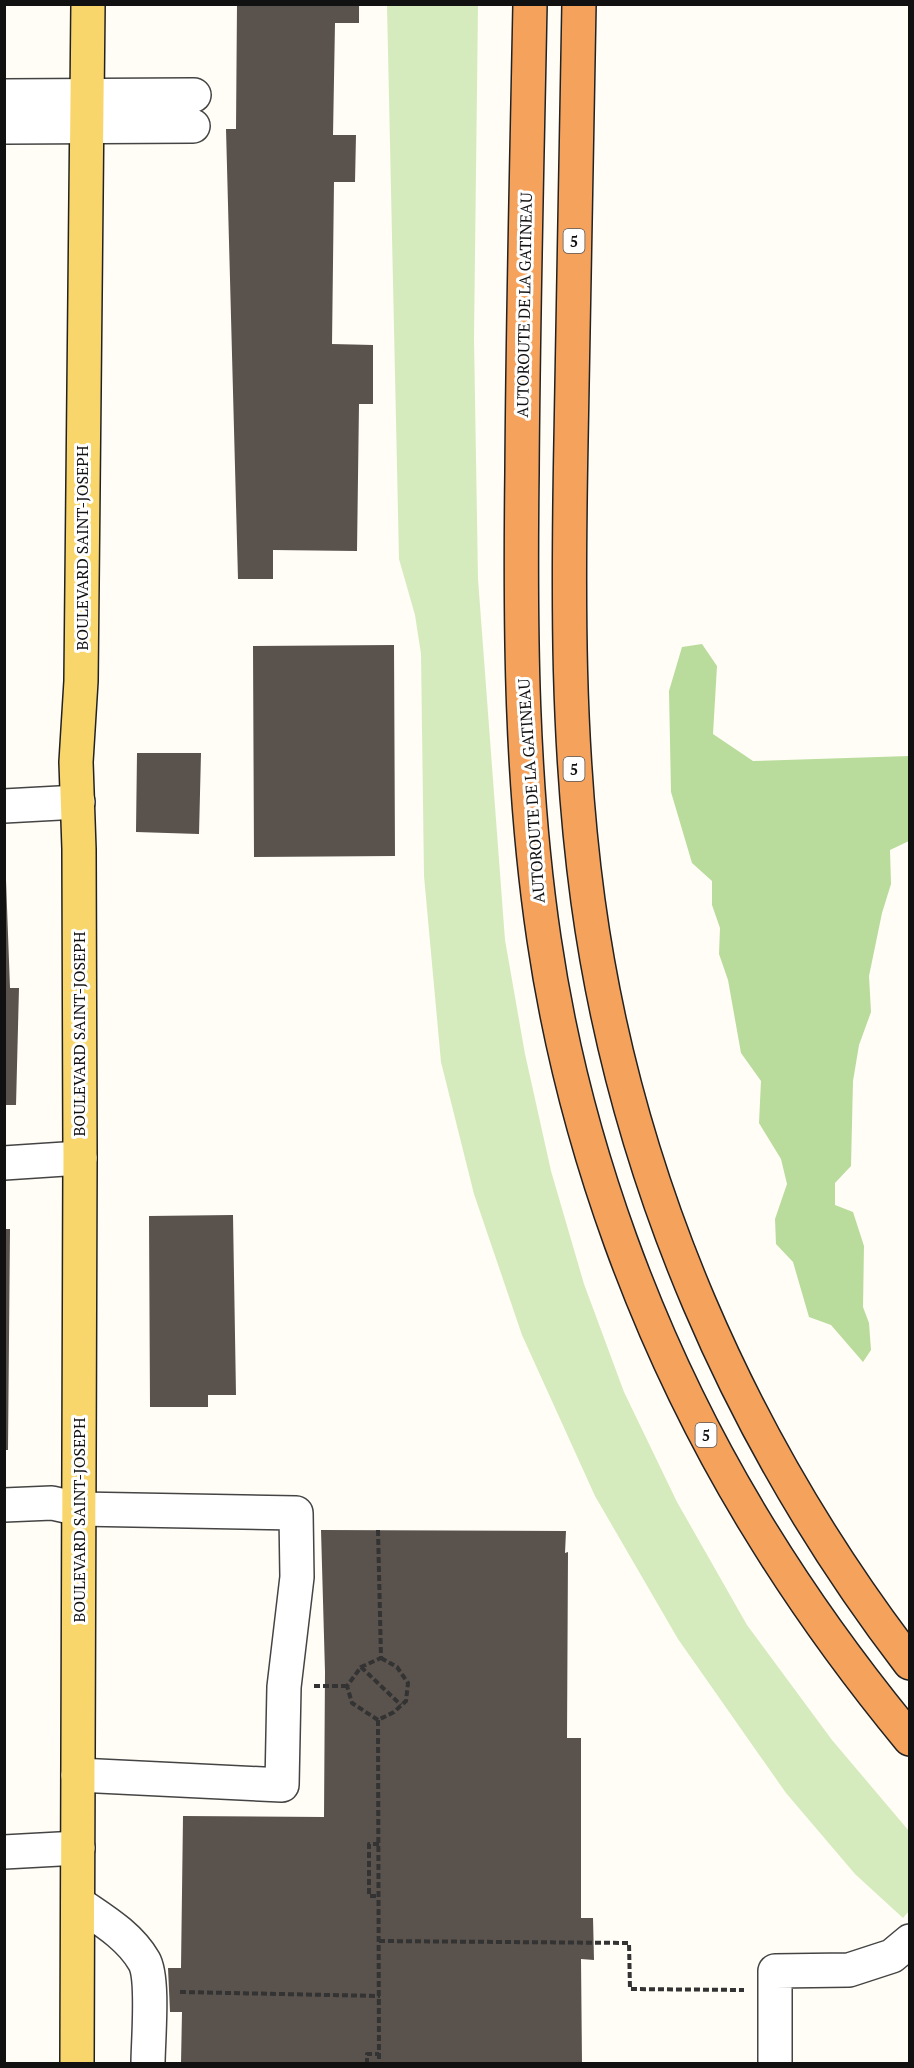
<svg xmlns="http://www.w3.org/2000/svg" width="914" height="2068" font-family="'PT Serif',serif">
<rect width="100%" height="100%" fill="#fffdf5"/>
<path fill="#d5ebbd" d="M 387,5 L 478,5 L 474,338 L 478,579 L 505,940 L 525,1054 L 551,1171 L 584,1284 L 624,1392 L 677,1502 L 747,1625 L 832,1740 L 909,1831 L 909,1911 L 903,1918 L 855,1874 L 786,1793 L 678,1639 L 595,1496 L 522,1335 L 474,1194 L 441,1062 L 424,876 L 421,654 L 415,615 L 399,559 Z"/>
<path fill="#b9dc9c" d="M 702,644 L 717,666 L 713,734 L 753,761 L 909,756 L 909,841 L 890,850 L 891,884 L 882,913 L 869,976 L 871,1012 L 859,1045 L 853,1081 L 851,1166 L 835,1183 L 835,1205 L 853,1212 L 864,1246 L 863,1307 L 869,1323 L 871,1350 L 863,1362 L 831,1325 L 809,1317 L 793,1262 L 776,1244 L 775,1219 L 787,1184 L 781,1159 L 759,1123 L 761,1081 L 741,1053 L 728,980 L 719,954 L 720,928 L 712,905 L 712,881 L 692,863 L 671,792 L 669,691 L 682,647 Z"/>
<path fill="#5a524d" d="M 237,4 L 359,4 L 359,23 L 335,23 L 333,135 L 356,135 L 355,182 L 334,182 L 332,344 L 373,345 L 373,404 L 359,404 L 357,551 L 273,550 L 273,579 L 238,579 L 226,129 L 236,129 Z
M 394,645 L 395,856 L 254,857 L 253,646 Z
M 137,753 L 201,753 L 199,834 L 136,832 Z
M 4,880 L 6,880 L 10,988 L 19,988 L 16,1105 L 4,1105 Z
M 233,1215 L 236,1395 L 208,1395 L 208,1407 L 150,1407 L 149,1216 Z
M 4,1229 L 10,1229 L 8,1450 L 4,1450 Z
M 321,1530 L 566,1531 L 565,1553 L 568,1552 L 567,1738 L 581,1738 L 581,1918 L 593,1918 L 594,1960 L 581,1959 L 582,2064 L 181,2064 L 182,2012 L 170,2012 L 168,1968 L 181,1968 L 183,1816 L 324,1817 L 325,1672 Z"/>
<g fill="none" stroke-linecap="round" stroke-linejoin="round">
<defs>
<path id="minor" d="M 4,96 L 194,95
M 4,127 L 193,126
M 4,806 L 78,802
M 4,1163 L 80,1158
M 4,1505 L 52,1503 L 79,1509 L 296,1513 L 297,1577 L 284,1687 L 282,1785 L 78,1775
M 4,1852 L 78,1848
M 78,1903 C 101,1919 129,1935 144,1961 C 154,1978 148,2041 148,2064
M 775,2064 L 775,1971 L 849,1970 L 892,1956 L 910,1941"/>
<path id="major" d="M 77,2064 L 80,1158 L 79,849 L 76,762 L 81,681 L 88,4"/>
<path id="highway" d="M 530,4 C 527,160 523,316 522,472 C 520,629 521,784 544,939 C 574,1143 648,1346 755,1522 C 801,1598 853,1670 910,1739
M 579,4 C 576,150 573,295 571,440 C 568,595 567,747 588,901 C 626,1179 739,1440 910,1663"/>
</defs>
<use href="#minor" stroke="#444" stroke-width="36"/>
<use href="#major" stroke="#222" stroke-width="36"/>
<use href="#highway" stroke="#222" stroke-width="36"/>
<path stroke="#333" stroke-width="4" stroke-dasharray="6 3" stroke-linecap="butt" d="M 378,1530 L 381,1658
M 381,1658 L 397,1667 L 408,1683 L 406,1701 L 394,1712 L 378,1720 L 352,1703 L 347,1686 L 361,1667 Z
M 361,1667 L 401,1705
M 314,1686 L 347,1686
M 378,1720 L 379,2064
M 379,1844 L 369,1844 L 369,1896 L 379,1896
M 379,1941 L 629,1943 L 630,1989 L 744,1990
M 180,1992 L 380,1996
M 367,2064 L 367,2054 L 379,2054"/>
<use href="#minor" stroke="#fff" stroke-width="33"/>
<use href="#major" stroke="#f9d66b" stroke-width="33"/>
<use href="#highway" stroke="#f5a25d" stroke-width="33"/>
</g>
<g text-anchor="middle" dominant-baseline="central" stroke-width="6" stroke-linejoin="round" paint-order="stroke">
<g fill="#fff" stroke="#585858" stroke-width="1.5">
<rect x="563.5" y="229" width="21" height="24" rx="4.5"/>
<rect x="563.5" y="757" width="21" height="24" rx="4.5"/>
<rect x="695.5" y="1423" width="21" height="24" rx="4.5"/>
</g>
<g font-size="15" font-weight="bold" fill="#111">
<text x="574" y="241">5</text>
<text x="574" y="769">5</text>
<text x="706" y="1435">5</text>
</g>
<g font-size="16" fill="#111" stroke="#fff">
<text transform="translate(524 305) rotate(-89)">AUTOROUTE DE LA GATINEAU</text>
<text transform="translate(82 548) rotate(-90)">BOULEVARD SAINT-JOSEPH</text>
<text transform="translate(531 791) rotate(-94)">AUTOROUTE DE LA GATINEAU</text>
<text transform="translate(79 1034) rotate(-90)">BOULEVARD SAINT-JOSEPH</text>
<text transform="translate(79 1520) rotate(-90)">BOULEVARD SAINT-JOSEPH</text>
</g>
</g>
<rect width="914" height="2068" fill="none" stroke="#111111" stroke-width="12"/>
</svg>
